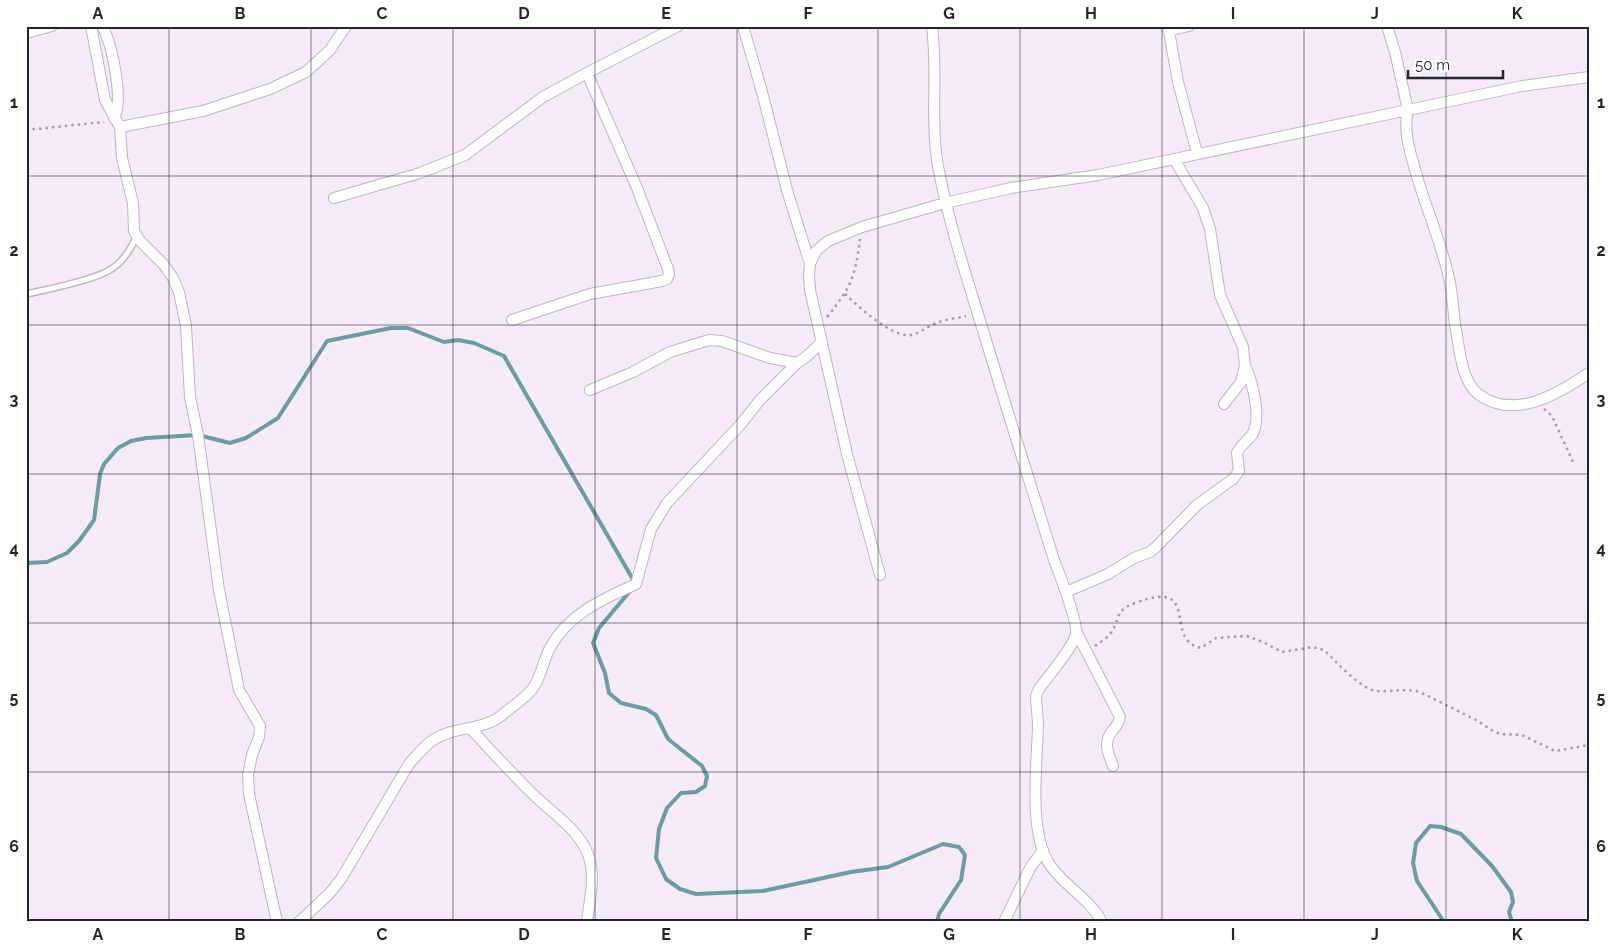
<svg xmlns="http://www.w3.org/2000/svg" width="1615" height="948" font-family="Raleway,sans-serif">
<rect width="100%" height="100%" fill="#f6ebf8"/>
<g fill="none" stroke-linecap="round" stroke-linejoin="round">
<path stroke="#6c9ba4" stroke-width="4" d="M 26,563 L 47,562 L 67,553 L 79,541 L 94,520 L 100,474 L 104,464 L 118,448 L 131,441 L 146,438 L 198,435 L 230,443 L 246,438 L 278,418 L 327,341 L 391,328 L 408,328 L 444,342 L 458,340 L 474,343 L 504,356 L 635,583
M 631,590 L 599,628 L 593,643 L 605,673 L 609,693 L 621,703 L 646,709 L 656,715 L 668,739 L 702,766 L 707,776 L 705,786 L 696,792 L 681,793 L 667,808 L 659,829 L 656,858 L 666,879 L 680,889 L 696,894 L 763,891 L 851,872 L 888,867 L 943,844 L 959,847 L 965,855 L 961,880 L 939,914 L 937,922
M 1444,922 L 1417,881 L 1413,863 L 1416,843 L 1430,826 L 1441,827 L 1461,834 L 1492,866 L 1511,892 L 1513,902 L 1509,912 L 1512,922"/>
<defs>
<path id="lane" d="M 26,294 C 49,289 86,282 106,272 C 121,265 130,251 136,237"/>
<path id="street" d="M 91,26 L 105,100 L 120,127 L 122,158 L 133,203 L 134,231 L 140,241 L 164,265 L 173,278 L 179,292 L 186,326 L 190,397 L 198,435 L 219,590 L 239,690 L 260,726 L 259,737 L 252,755 L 248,775 L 249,794 L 277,922
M 102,26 C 112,43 124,101 114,118
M 743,26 L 762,92 L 787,190 L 810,264
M 932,26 C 938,73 930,120 938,166 C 948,220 965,272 981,324 C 1005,404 1030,483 1055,563 C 1060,575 1078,623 1076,634 C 1073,648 1048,676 1039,689 L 1036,696 C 1036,706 1038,716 1038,726 C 1037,765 1028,833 1050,865 C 1065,887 1090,899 1102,922
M 1168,26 L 1178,82 L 1197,153
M 1168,31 L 1189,26
M 26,33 L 52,26
M 1589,77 L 1522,86 L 1408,110 C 1403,132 1410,151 1416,173 C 1426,208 1441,242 1449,278 C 1453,295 1453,313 1456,330 C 1460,350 1461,380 1478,394 C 1514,421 1558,394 1589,373
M 120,127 L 203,111 L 270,89 L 306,72 L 330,50 L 346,26
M 1174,159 L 1203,208 L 1210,229 L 1220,295 L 1243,347 L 1245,366 L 1241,382 L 1224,404
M 334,198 L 420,173 L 465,155 L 543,97 L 587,73 L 678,26
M 512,320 L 590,294 L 662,281 L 667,279 L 669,274 L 668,269 L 637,188 L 587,73
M 590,390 L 633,372 L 670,352 L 709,340 L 722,341 L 770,358 L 797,363 L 806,357 L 821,343
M 880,575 L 847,454 L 810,290 L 809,276 L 810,264 L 816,251 L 828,241 L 862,227 L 945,203 L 1011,188 L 1098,175 L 1408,110 L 1395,52 L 1387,26
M 1066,592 L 1108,574 L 1134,558 L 1150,552 L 1155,548 L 1197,505 L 1233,479 L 1239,471 L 1237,453 C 1240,446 1247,441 1252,435 C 1262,419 1253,383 1245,366
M 1077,633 L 1120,717 C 1119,723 1116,727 1112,731 C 1103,743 1108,753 1113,766
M 471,729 C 492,752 514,776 537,798 C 556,816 584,834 590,861 C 595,881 589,902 587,922
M 299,922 L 329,894 L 341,879 L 409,764 C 417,755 424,746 433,740 C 454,726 481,731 501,716 C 509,709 528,696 533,688 C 542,676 543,659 551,646 C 570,613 603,599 636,584 L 651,529 L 667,503 L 741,424 L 760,400 L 797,363
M 1004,922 L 1030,868 L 1043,850"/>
</defs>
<use href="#lane" stroke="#beb4c0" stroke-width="8"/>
<use href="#street" stroke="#beb4c0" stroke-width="12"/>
<path stroke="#a29aa4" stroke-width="2.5" stroke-dasharray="2.5 4" stroke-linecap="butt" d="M 26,130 L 104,122
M 845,294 C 859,307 892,338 911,335 C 921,333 929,325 939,322 C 948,319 958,318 966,316
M 827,317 C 852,286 855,277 860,239
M 1544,409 L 1552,416 L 1573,462
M 1095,646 C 1100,642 1106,639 1110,634 C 1121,620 1113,611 1135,603 C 1203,577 1162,640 1201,648 L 1216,638 L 1247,636 L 1263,642 L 1282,652 L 1313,647 L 1324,650 C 1336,661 1361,690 1377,691 C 1392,692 1404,688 1420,692 L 1478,721 L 1491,730 L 1500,734 L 1522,735 L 1555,751 L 1589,745"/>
<use href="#lane" stroke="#fff" stroke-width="5"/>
<use href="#street" stroke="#fff" stroke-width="10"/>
</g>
<path fill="none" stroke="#262227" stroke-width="1" stroke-opacity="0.55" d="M 169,26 L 169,922M 311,26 L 311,922M 453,26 L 453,922M 595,26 L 595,922M 737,26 L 737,922M 878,26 L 878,922M 1020,26 L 1020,922M 1162,26 L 1162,922M 1304,26 L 1304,922M 1446,26 L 1446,922M 26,176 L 1589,176M 26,325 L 1589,325M 26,474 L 1589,474M 26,623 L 1589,623M 26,772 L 1589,772"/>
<rect width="1615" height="948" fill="none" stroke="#ffffff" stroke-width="55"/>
<path d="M1408 70v8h95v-8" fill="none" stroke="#262227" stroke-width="2.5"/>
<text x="1415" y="70" font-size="15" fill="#262227" stroke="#ffffff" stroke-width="4" paint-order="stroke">50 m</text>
<rect x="28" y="28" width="1560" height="892" fill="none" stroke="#262227" stroke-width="2"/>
<g font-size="16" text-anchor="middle" font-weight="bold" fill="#262227">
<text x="98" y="19">A</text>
<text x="240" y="19">B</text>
<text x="382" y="19">C</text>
<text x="524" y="19">D</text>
<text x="666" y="19">E</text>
<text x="808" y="19">F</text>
<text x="949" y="19">G</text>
<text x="1091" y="19">H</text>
<text x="1233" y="19">I</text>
<text x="1375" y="19">J</text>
<text x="1517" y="19">K</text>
<text x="14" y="108">1</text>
<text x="1601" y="108">1</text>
<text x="14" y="256">2</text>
<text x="1601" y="256">2</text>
<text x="14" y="405">3</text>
<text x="1601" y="405">3</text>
<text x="14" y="554">4</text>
<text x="1601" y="554">4</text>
<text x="14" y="703">5</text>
<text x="1601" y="703">5</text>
<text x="14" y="852">6</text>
<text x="1601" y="852">6</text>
<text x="98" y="940">A</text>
<text x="240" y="940">B</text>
<text x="382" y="940">C</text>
<text x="524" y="940">D</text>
<text x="666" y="940">E</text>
<text x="808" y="940">F</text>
<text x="949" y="940">G</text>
<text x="1091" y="940">H</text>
<text x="1233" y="940">I</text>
<text x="1375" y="940">J</text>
<text x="1517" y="940">K</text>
</g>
</svg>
